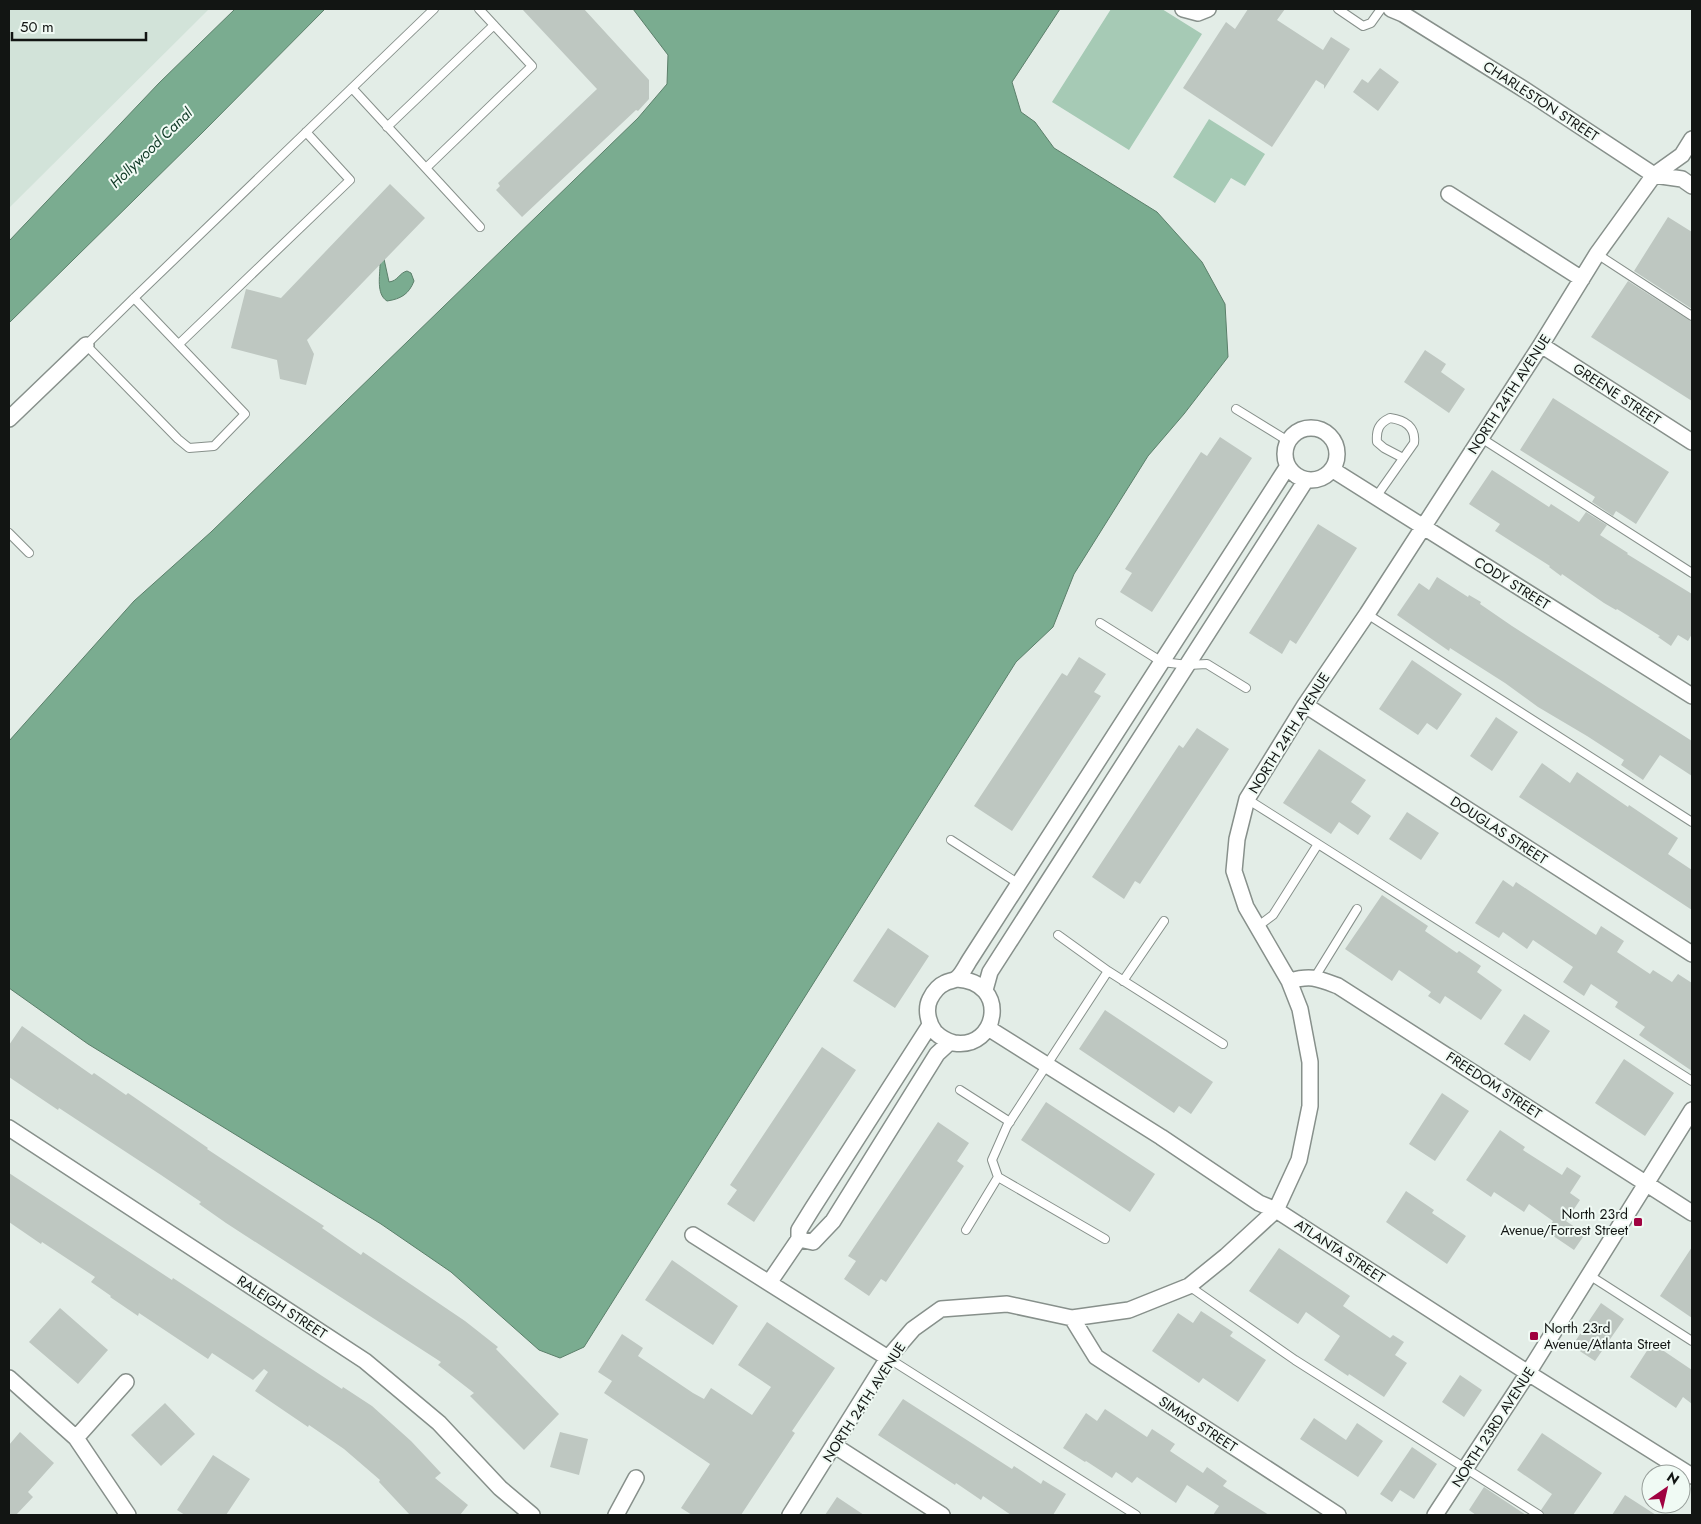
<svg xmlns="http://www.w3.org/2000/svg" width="1701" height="1524" font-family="Jost,sans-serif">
<rect width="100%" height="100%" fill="#e3ede7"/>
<path fill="#d2e3d9" d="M 9,9 L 209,9 L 9,208 Z"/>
<path fill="#a6cab5" d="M 1111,9 L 1162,9 L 1202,34 L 1129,150 L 1052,102 Z
M 1209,119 L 1265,154 L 1245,186 L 1231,178 L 1215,203 L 1173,177 Z"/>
<path fill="#7aac90" stroke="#5b7f6a" d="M 235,9 L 325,9 L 203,132 L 9,323 L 9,241 L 159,83 Z
M 633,9 L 1060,9 L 1012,82 L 1021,112 L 1035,122 L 1054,148 L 1157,212 L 1202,262 L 1225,304 L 1228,357 L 1184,414 L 1148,456 L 1074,574 L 1053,627 L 1016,662 L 584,1347 L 560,1358 L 539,1350 L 451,1272 L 381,1224 L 88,1044 L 9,988 L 9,741 L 134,601 L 211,532 L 638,118 L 667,84 L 668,55 Z
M 384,259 L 389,282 C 398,281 399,273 407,271 L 411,273 L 414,281 C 409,294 401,299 387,301 C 376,294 380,276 380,264 Z"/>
<path fill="#bec7c1" d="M 522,9 L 584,9 L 649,80 L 649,99 L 638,111 L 636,110 L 522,217 L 496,190 L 500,186 L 498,183 L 597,89 Z
M 1248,9 L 1285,9 L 1277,20 L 1323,50 L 1331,37 L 1350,49 L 1324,89 L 1324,85 L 1316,80 L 1272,147 L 1183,88 L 1226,22 L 1235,29 Z
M 1380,68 L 1399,82 L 1378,111 L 1353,92 L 1362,79 L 1368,83 Z
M 390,184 L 425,218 L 307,340 L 314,354 L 306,385 L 280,379 L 277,360 L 231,348 L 246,289 L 281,298 Z
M 1668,217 L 1692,232 L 1692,309 L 1634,271 Z
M 1628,281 L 1692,322 L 1692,401 L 1591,337 Z
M 1425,350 L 1446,364 L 1441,372 L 1465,389 L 1449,413 L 1404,382 Z
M 1553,398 L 1669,472 L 1636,524 L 1616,511 L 1613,516 L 1592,502 L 1595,497 L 1520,450 Z
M 1220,437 L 1252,458 L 1152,612 L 1120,592 L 1132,573 L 1125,569 L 1201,452 L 1207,456 Z
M 1492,470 L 1549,507 L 1551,504 L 1579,522 L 1586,512 L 1607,525 L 1600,535 L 1628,553 L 1627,554 L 1692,594 L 1692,634 L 1688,641 L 1678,635 L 1671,646 L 1658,637 L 1660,636 L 1617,609 L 1616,610 L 1604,603 L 1562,574 L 1561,576 L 1549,567 L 1550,566 L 1495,531 L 1500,524 L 1469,504 Z
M 1318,524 L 1357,548 L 1296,644 L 1290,640 L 1282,654 L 1249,633 Z
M 1437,577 L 1468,597 L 1469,595 L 1481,602 L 1480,604 L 1512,626 L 1692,741 L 1692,776 L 1660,755 L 1643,780 L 1621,765 L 1624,760 L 1587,736 L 1538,707 L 1505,683 L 1450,648 L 1449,651 L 1397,615 L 1419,583 L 1429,590 Z
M 1079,657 L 1106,674 L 1094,692 L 1101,696 L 1012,831 L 974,806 L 1062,673 L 1067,676 Z
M 1412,660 L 1462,694 L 1437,730 L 1427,723 L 1418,735 L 1379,709 Z
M 1496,717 L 1518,732 L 1492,771 L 1470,756 Z
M 1197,728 L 1229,749 L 1140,884 L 1135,881 L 1124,899 L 1092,877 L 1179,745 L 1183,748 Z
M 1319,749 L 1366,780 L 1351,802 L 1371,816 L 1358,835 L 1339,822 L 1331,834 L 1283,803 Z
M 1542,763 L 1570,783 L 1577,772 L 1628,807 L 1629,805 L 1678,838 L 1668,854 L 1692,870 L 1692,910 L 1519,797 Z
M 1407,812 L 1439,833 L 1421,860 L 1389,839 Z
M 1503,880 L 1513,887 L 1516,882 L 1596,935 L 1601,926 L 1624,941 L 1617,952 L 1650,974 L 1653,970 L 1672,982 L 1678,974 L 1692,983 L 1692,1071 L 1639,1035 L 1645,1027 L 1615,1007 L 1618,1002 L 1591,984 L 1584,996 L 1563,982 L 1573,967 L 1533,940 L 1527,949 L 1503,932 L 1499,938 L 1475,923 Z
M 1382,895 L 1428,926 L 1425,931 L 1457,953 L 1459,951 L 1481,966 L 1477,972 L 1502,990 L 1481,1020 L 1445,996 L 1440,1004 L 1428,996 L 1431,992 L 1399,970 L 1392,981 L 1345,949 Z
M 888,928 L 929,956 L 895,1008 L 853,981 Z
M 1105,1010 L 1213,1082 L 1191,1114 L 1179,1106 L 1174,1113 L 1079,1049 Z
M 1524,1014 L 1550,1031 L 1530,1061 L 1504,1044 Z
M 22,1026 L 92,1075 L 94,1073 L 126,1095 L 128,1093 L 208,1148 L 207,1149 L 324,1226 L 322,1228 L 361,1255 L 363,1252 L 465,1321 L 498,1347 L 496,1349 L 559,1414 L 524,1450 L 470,1396 L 474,1393 L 438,1365 L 441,1362 L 226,1223 L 199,1204 L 201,1202 L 161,1175 L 94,1131 L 59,1108 L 58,1110 L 9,1077 L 9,1045 Z
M 822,1047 L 856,1070 L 754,1222 L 727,1204 L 737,1190 L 730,1185 Z
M 1624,1059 L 1674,1093 L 1645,1136 L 1595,1103 Z
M 1442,1093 L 1469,1111 L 1435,1161 L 1409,1144 Z
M 1046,1102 L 1155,1174 L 1130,1212 L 1021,1140 Z
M 938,1122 L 969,1143 L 957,1161 L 964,1166 L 886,1282 L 881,1279 L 869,1296 L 844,1279 L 856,1261 L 848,1256 Z
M 1500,1130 L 1525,1147 L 1523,1150 L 1562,1175 L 1567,1167 L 1581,1176 L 1570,1193 L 1580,1200 L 1566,1221 L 1585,1234 L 1574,1250 L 1546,1231 L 1553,1221 L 1529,1204 L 1524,1212 L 1494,1192 L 1491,1197 L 1466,1180 Z
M 9,1173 L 172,1280 L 173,1278 L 342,1389 L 343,1387 L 372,1406 L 411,1441 L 441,1473 L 435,1478 L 468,1505 L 460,1515 L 410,1515 L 379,1482 L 380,1480 L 344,1449 L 309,1425 L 308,1427 L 255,1391 L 268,1372 L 264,1369 L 253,1380 L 212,1353 L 208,1359 L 139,1313 L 138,1316 L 110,1297 L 111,1296 L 91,1282 L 95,1277 L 42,1242 L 41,1244 L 9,1222 Z
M 1406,1191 L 1434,1210 L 1432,1213 L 1466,1236 L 1447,1264 L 1386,1222 Z
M 1692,1247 L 1692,1318 L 1660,1296 Z
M 1279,1248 L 1350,1296 L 1343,1306 L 1390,1338 L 1393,1335 L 1404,1342 L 1395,1355 L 1407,1363 L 1384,1397 L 1349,1374 L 1348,1376 L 1324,1360 L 1340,1336 L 1306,1312 L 1298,1324 L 1249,1291 Z
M 672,1260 L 738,1306 L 713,1345 L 645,1300 Z
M 1601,1303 L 1624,1319 L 1595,1361 L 1572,1346 Z
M 60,1308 L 108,1350 L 78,1384 L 29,1342 Z
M 1201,1311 L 1233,1332 L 1230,1336 L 1266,1360 L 1238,1402 L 1203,1378 L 1199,1383 L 1152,1351 L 1178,1313 L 1193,1323 Z
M 767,1322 L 835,1368 L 792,1431 L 795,1433 L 741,1515 L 692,1515 L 681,1508 L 710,1464 L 604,1393 L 612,1381 L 598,1372 L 622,1334 L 643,1348 L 638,1356 L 693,1393 L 704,1399 L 711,1388 L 752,1415 L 771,1387 L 738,1365 Z
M 1652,1343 L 1692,1370 L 1692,1404 L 1683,1397 L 1676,1408 L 1630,1377 Z
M 1460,1375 L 1482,1390 L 1464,1417 L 1442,1402 Z
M 903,1399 L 1012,1469 L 1014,1466 L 1041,1484 L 1043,1480 L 1066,1494 L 1053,1515 L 1011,1515 L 983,1496 L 981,1500 L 956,1483 L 955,1485 L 878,1435 Z
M 165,1403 L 195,1434 L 161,1466 L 131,1435 Z
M 1105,1409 L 1147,1437 L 1152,1429 L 1175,1444 L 1170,1451 L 1203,1473 L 1207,1467 L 1227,1481 L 1223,1486 L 1269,1515 L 1213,1515 L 1219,1506 L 1187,1485 L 1176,1503 L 1137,1477 L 1132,1483 L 1116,1472 L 1112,1478 L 1086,1461 L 1085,1462 L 1063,1448 L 1086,1413 L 1097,1421 Z
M 1314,1418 L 1346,1440 L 1357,1423 L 1383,1441 L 1358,1477 L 1300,1439 Z
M 20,1432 L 54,1463 L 28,1492 L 33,1497 L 16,1515 L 9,1515 L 9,1445 Z
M 560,1432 L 588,1439 L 579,1475 L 550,1467 Z
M 1542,1433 L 1602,1473 L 1573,1515 L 1545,1515 L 1541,1510 L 1552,1494 L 1517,1470 Z
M 1412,1447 L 1437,1464 L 1414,1499 L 1400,1490 L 1392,1502 L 1380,1494 Z
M 213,1455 L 250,1479 L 226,1515 L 185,1515 L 177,1510 Z
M 1484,1487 L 1526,1515 L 1476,1515 L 1469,1510 Z
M 1625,1495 L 1656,1515 L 1612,1515 Z
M 837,1497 L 864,1515 L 825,1515 Z"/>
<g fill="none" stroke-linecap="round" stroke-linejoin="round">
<defs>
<path id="lane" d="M 1338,9 L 1363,26 L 1371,23 L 1381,9
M 352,88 L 480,227
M 387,127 L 494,25
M 426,168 L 532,66 L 479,9
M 1597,254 L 1692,316
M 134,298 L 245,414 L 214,446 L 189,448 L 178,439 L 86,345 L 134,298 L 434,9
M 179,344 L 350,180 L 306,132
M 1236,409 L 1288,441
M 1481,438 L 1692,573
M 1376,497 L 1414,443 C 1416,427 1405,420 1390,418 C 1379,423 1376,430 1377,442 L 1384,448 L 1403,458
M 9,533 L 29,553
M 1367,614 L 1692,822
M 1100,623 L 1162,662 L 1188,665 L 1207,664 L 1246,688
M 1247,799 L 1692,1081
M 951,840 L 1019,884
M 1257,927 L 1273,915 L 1318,844
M 1058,935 L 1108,971
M 1315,977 L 1357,909
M 1123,981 L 1164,921
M 960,1090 L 1010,1122
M 966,1230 L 998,1177
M 1105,1239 L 998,1177 L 992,1160 L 1007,1126 L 1108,971 L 1223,1044
M 1589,1275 L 1692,1341
M 1189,1286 L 1295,1360 L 1539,1515
M 888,1358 L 1136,1515"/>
<path id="street" d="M 1183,9 L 1198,13 L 1208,9
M 1391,9 L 1403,14 L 1525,90 L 1654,175 L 1682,179 L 1692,186
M 1449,194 L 1582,279
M 1541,345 L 1692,442
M 9,419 L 86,345
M1285 454a26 26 0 1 1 52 0a26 26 0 1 1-52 0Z
M 1333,470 L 1692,696
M 1305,705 L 1692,954
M 957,979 C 1010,982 998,1050 954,1043 C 947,1041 940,1037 935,1032 C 928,1023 925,1009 930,999 C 933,993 938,986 945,983 C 948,981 953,981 956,979 C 961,976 966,966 969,961 L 1288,466
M 1289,981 C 1311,975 1317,978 1338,986 L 1692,1213
M 985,990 L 990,972 L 1306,480
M 988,1028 L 1161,1137 L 1259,1203 L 1276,1210 L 1528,1373 L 1692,1476
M 9,1128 L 365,1361 L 439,1423 L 500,1488 L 532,1515
M 693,1235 L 888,1358
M 799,1239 L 813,1242 L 833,1221 L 937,1054 L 950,1042
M 769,1283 L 799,1239 L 799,1230 L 812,1209 L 930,1025
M 1072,1318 L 1096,1357 L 1338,1515
M 9,1378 L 76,1438 L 128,1515
M 76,1438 L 126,1382
M 835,1446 L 942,1515
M 616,1515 L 636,1478
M 790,1515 L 888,1358 L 913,1329 L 941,1309 L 1007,1304 L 1072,1318 L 1129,1310 L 1189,1286 L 1226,1256 L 1276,1210 L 1299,1160 L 1310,1106 L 1310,1062 L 1300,1009 L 1289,981 L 1246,907 L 1234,871 L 1237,839 L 1247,799 L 1305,705 L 1367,614 L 1541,345 L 1597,254 L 1654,175 L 1682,155 L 1692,139
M 1435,1515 L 1528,1373 L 1692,1110"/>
</defs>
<use href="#lane" stroke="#87908b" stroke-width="10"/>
<use href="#street" stroke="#87908b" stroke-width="18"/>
<use href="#lane" stroke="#fff" stroke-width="8"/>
<use href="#street" stroke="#fff" stroke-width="15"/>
</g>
<g fill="#a00240" stroke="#f0faf4" stroke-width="2">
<rect x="1633" y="1217" width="10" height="10" rx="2.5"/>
<rect x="1529" y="1331" width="10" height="10" rx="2.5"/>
</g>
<g text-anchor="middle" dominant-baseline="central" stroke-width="4" stroke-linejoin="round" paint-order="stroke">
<g font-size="14" fill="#121513" stroke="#f0faf4">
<text transform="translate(1541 101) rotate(33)">CHARLESTON STREET</text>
<text transform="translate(1509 394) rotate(-57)">NORTH 24TH AVENUE</text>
<text transform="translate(1617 394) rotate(33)">GREENE STREET</text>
<text transform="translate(1512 583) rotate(32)">CODY STREET</text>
<text transform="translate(1289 733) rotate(-58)">NORTH 24TH AVENUE</text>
<text transform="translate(1499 830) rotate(33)">DOUGLAS STREET</text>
<text transform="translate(1494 1085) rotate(33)">FREEDOM STREET</text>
<text transform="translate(1340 1251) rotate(33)">ATLANTA STREET</text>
<text transform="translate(282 1307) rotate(33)">RALEIGH STREET</text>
<text transform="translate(864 1402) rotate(-57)">NORTH 24TH AVENUE</text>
<text transform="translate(1198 1424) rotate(33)">SIMMS STREET</text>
<text transform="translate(1493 1427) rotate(-57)">NORTH 23RD AVENUE</text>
</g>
<g font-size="14" fill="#121513" stroke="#f0faf4" text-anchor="end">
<text x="1628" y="1214">North 23rd<tspan x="1628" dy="16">Avenue/Forrest Street</tspan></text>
<text x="1544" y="1328" text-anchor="start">North 23rd<tspan x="1544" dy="16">Avenue/Atlanta Street</tspan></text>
</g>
<g font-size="15" font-style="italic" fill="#0e3824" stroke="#f0faf4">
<text transform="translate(151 148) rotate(-44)">Hollywood Canal</text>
</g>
</g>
<rect width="1701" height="1524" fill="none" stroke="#121513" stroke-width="20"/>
<g transform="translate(1666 1489) rotate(34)"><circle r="24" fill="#f0faf4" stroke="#979e9a"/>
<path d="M0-4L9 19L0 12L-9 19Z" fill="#a00240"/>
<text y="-8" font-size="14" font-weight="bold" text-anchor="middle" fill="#121513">N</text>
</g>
<path d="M12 32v8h134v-8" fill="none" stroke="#121513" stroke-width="2.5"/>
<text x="20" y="32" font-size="15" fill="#121513" stroke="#f0faf4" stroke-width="4" paint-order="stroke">50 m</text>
</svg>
